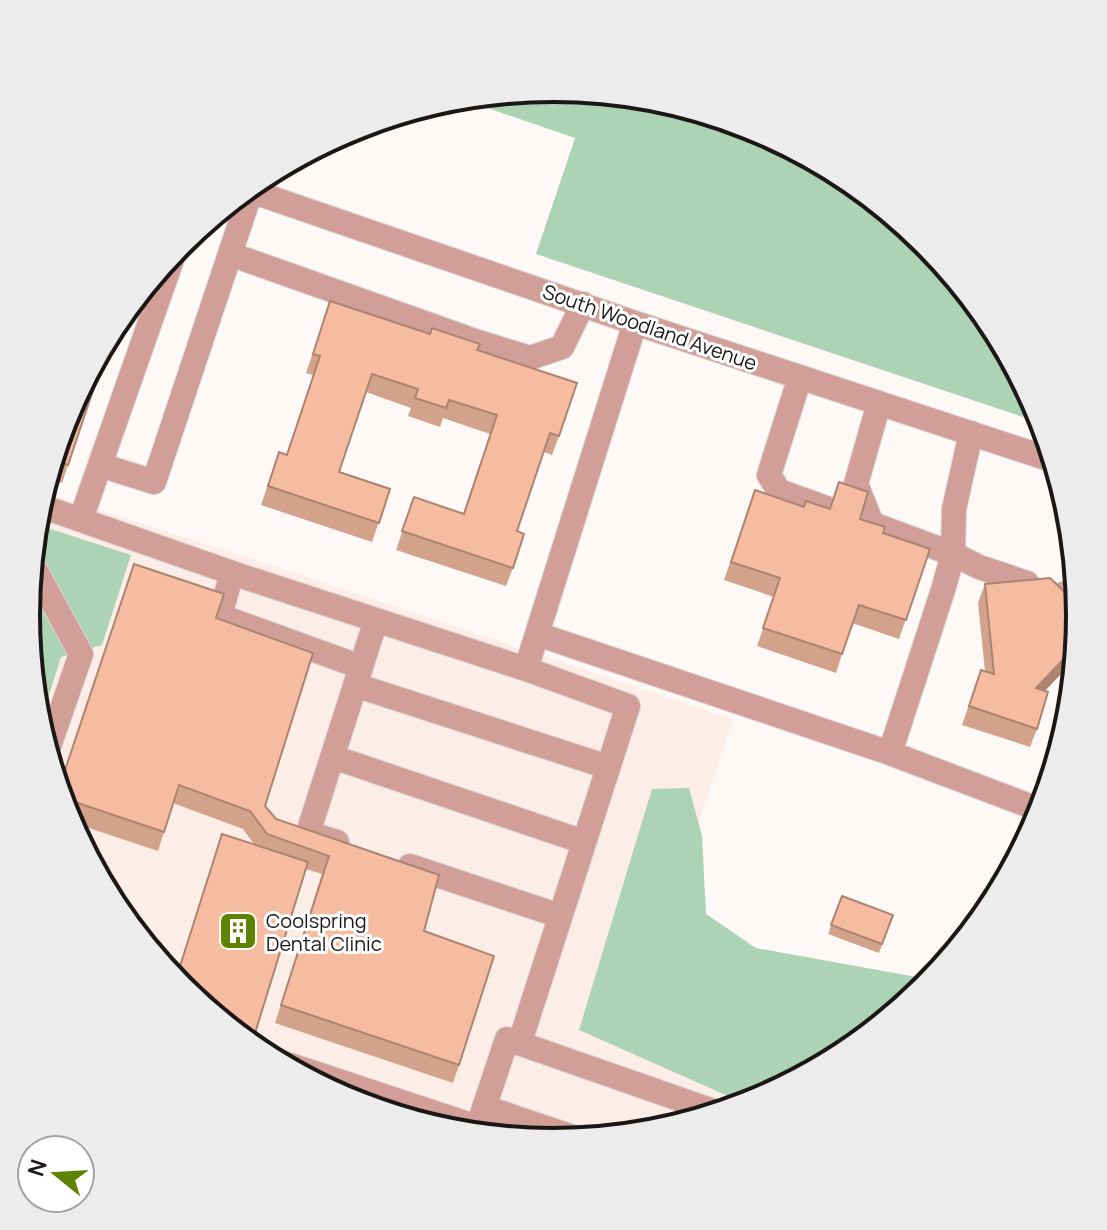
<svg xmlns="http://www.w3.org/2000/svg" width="1107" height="1230" font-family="Manrope,sans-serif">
<rect width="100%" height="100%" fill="#fef9f7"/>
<path fill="#fcede7" d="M 42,492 L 237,554 L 733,719 L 623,1049 L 755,1103 L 656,1132 L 553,1142 L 450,1132 L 351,1102 L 260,1053 L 180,988 L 115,908 L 66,816 L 36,717 L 26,615 L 36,512 Z"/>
<path fill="#acd3b4" d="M 554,88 L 657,98 L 756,128 L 847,177 L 927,242 L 992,322 L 1041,414 L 1044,424 L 536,254 L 575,138 L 455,97 Z
M 35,524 L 131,555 L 102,645 L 61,657 L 39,726 L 36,717 L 28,630 L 48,566 L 33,541 Z
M 689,788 L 702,836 L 706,914 L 756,948 L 933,980 L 926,988 L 846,1054 L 748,1105 L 579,1030 L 652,789 Z"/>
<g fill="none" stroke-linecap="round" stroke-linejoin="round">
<defs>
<path id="minor" d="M 245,189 L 635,323 L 1055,461
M 230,254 L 478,342 L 530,358 L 562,347 L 583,304
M 800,377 L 769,475 L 779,491 L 829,509
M 971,433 L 954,509 L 953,554 L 979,567 L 1027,583
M 100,465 L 154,482 L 251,191
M 38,505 L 241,576 L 526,669 L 635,323
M 81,519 L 176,248
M 859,519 L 953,554 L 943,590 L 890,753
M 870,519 L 856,484 L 879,403
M 31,562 L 81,654 L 47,752
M 232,573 L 221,612 L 223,617 L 361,667
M 1063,594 L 1079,599
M 537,634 L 890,753 L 1043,811
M 355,685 L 608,767
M 333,757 L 584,842
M 337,842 L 308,833 L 376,620
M 410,866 L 560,916
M 520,1042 L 628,706 L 526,669
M 269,1058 L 477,1127
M 484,1107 L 582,1140
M 475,1135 L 507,1039 L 719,1113"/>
</defs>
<use href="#minor" stroke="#dad5d3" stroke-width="26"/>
<use href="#minor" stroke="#d19f97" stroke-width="24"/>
</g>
<path fill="#d3a28b" d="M 324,320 L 477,350 L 559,436 L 552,455 L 544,452 L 517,531 L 513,568 L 506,586 L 396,550 L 414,497 L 463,514 L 490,434 L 443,418 L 440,427 L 408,416 L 411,408 L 366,392 L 339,472 L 390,489 L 372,542 L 261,505 L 279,452 L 286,455 L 313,375 L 306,373 Z
M 66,413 L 68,465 L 62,483 L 46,478 Z
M 839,482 L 860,519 L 883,533 L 930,549 L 899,639 L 852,623 L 836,673 L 757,646 L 774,597 L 724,580 L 755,490 L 804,507 L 829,509 Z
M 985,584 L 1081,615 L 1077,657 L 1045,691 L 1037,729 L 1030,747 L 962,725 L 981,670 L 985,671 L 978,603 Z
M 216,618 L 265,806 L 276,819 L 439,875 L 424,931 L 459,1065 L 453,1083 L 275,1023 L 322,874 L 306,869 L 180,988 L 175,981 L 222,834 L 254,844 L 243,829 L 173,803 L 158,851 L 68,821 L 66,816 L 58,790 Z
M 842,896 L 893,915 L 879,953 L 828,934 Z"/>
<path fill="#ac8471" d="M 1078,644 L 1077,657 L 1030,706 L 1036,688 Z"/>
<path fill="#f5bca2" stroke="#ac8471" stroke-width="2" d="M 330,301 L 430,334 L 432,328 L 480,344 L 477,350 L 577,383 L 559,436 L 550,433 L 517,531 L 524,534 L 513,568 L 402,531 L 414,497 L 464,514 L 497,415 L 449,400 L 446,408 L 415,398 L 418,389 L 372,374 L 339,472 L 390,489 L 379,523 L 268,486 L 279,452 L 287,455 L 320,356 L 313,354 Z
M 117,319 L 68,465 L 52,459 L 66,413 Z
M 839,482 L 868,492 L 860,519 L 885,527 L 883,533 L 930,549 L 906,620 L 859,605 L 842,654 L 763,628 L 780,578 L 731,562 L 755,490 L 804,507 L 806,501 L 830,509 Z
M 134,564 L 224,594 L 216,618 L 313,653 L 265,806 L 276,819 L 439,875 L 424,931 L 494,956 L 459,1065 L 281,1005 L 329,856 L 267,834 L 250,811 L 179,785 L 164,832 L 60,797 L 58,791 Z
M 1050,578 L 1080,607 L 1081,615 L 1078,644 L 1036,688 L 1048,692 L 1037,729 L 969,706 L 981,670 L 994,674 L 985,584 Z
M 222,834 L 308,862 L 251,1046 L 180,988 L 175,982 Z
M 842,896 L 893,915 L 882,944 L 831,925 Z"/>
<defs>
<symbol id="building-square" viewBox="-11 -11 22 22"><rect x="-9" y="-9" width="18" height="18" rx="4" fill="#5e8300" stroke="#fff"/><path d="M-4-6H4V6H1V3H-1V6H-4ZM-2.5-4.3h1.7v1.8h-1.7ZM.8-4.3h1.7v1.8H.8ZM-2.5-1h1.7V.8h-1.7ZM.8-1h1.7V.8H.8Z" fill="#fff"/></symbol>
</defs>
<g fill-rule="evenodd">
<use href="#building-square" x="216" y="909" width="44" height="44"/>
</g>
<g text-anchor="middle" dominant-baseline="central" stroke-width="6" stroke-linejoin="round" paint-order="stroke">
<g font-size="20" fill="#1b1715" stroke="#fff">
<text transform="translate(650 327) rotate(19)">South Woodland Avenue</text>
</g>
<g font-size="20" fill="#1b1715" stroke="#fff" text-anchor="start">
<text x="266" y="920">Coolspring<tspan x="266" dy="23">Dental Clinic</tspan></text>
</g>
</g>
<path d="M0 0H1107V1230H0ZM40 615a513 513 0 1 1 1026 0a513 513 0 1 1-1026 0Z" fill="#edecec" fill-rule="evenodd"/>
<path fill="none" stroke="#1b1715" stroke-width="4" d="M40 615a513 513 0 1 1 1026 0a513 513 0 1 1-1026 0Z"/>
<g transform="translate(56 1174) rotate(288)"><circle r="38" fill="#ffffff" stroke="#a4a2a1" stroke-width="2"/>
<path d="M0-6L14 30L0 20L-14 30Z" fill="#5e8300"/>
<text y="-12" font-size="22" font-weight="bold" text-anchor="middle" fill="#1b1715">N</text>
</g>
</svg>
